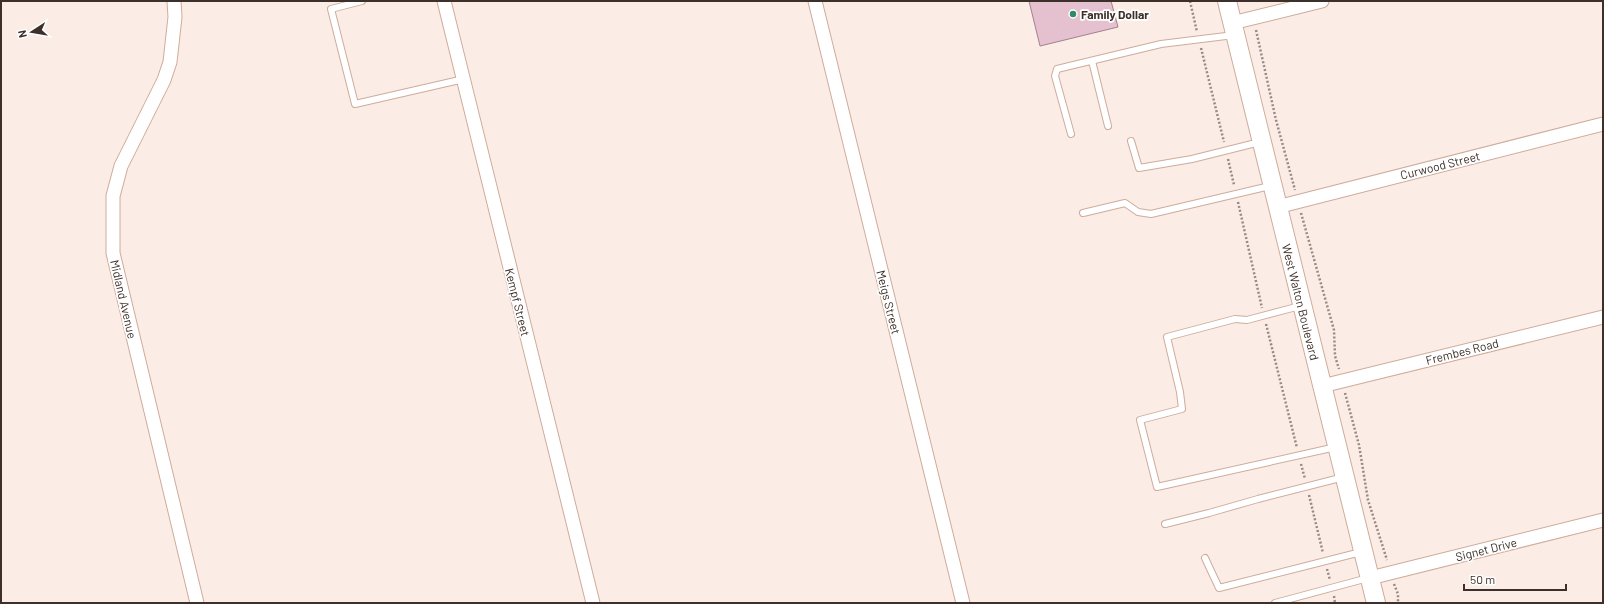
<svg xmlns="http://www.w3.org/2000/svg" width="1604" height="604" font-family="Barlow,sans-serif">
<rect width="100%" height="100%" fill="#fbece5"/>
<path fill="#e5c0cf" stroke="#a48190" d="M 1029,1 L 1111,1 L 1118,27 L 1040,46 Z"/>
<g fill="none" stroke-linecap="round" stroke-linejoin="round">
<defs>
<path id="service" d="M 362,1 L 331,9 L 355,104 L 464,79
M 1092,61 L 1108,126
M 1071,134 L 1055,76 L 1057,69 L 1161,44 L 1234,35
M 1131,141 L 1139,168 L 1192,159 L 1260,142
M 1083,213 L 1125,203 L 1138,212 L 1151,214 L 1270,186
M 1300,306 L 1247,320 L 1235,319 L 1167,337 L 1180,392 L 1182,409 L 1140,420 L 1157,487 L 1336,447
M 1165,524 L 1209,513 L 1258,499 L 1344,477
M 1205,558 L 1219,588 L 1361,552
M 1275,603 L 1368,578"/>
<path id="minor" d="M 174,1 L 175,17 L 170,62 L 164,80 L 121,166 L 113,196 L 113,253 L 197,603
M 444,1 L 593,603
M 815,1 L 963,603
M 1232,23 L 1322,1
M 1277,207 L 1603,124
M 1322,386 L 1603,317
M 1370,578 L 1603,520"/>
<path id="secondary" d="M 1227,1 L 1376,603"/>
</defs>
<use href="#service" stroke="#cfac9c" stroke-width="8"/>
<use href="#minor" stroke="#cfac9c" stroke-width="15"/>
<use href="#secondary" stroke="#cfac9c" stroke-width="20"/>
<path stroke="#998b84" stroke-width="2.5" stroke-dasharray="2 2" stroke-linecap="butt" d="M 1190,1 L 1197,32
M 1256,30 L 1276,120 L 1295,190
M 1201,48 L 1224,142
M 1228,159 L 1234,185
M 1238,202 L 1262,308
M 1301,213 L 1334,330 L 1335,356 L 1339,369
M 1266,324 L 1297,448
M 1345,393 L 1359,445 L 1368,500 L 1387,560
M 1301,464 L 1305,479
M 1309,495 L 1323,553
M 1327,569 L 1330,580
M 1394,584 L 1398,594 L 1398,603
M 1334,596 L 1335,603"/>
<use href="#service" stroke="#fff" stroke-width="6"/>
<use href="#minor" stroke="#fff" stroke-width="13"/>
<use href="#secondary" stroke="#fff" stroke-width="18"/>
</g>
<circle fill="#2f8c64" stroke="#fff" stroke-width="1.5" cx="1073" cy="14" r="4"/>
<g text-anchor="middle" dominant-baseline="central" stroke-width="3.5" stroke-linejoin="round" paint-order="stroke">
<g font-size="12" font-weight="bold" fill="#3d2f29" stroke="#fff" text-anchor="start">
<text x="1081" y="14">Family Dollar</text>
</g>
<g font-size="12" fill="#3d2f29" stroke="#fff">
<text transform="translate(1440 165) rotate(-14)">Curwood Street</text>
<text transform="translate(124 299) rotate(77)">Midland Avenue</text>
<text transform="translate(518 302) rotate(76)">Kempf Street</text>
<text transform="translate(889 302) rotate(76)">Meigs Street</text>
<text transform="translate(1301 302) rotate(76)">West Walton Boulevard</text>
<text transform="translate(1462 351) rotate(-14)">Frembes Road</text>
<text transform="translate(1486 549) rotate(-14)">Signet Drive</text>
</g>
</g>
<rect width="1604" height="604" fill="none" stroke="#3d2f29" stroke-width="4"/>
<g transform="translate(32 32) rotate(258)" stroke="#ffffff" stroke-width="3" paint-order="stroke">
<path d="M0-3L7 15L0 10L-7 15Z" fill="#3d2f29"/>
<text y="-6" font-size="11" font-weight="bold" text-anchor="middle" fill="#3d2f29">N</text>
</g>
<path d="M1464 584v6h102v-6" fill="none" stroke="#3d2f29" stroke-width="2"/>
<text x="1470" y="584" font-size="12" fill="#3d2f29" stroke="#ffffff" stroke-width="3" paint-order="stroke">50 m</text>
</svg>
